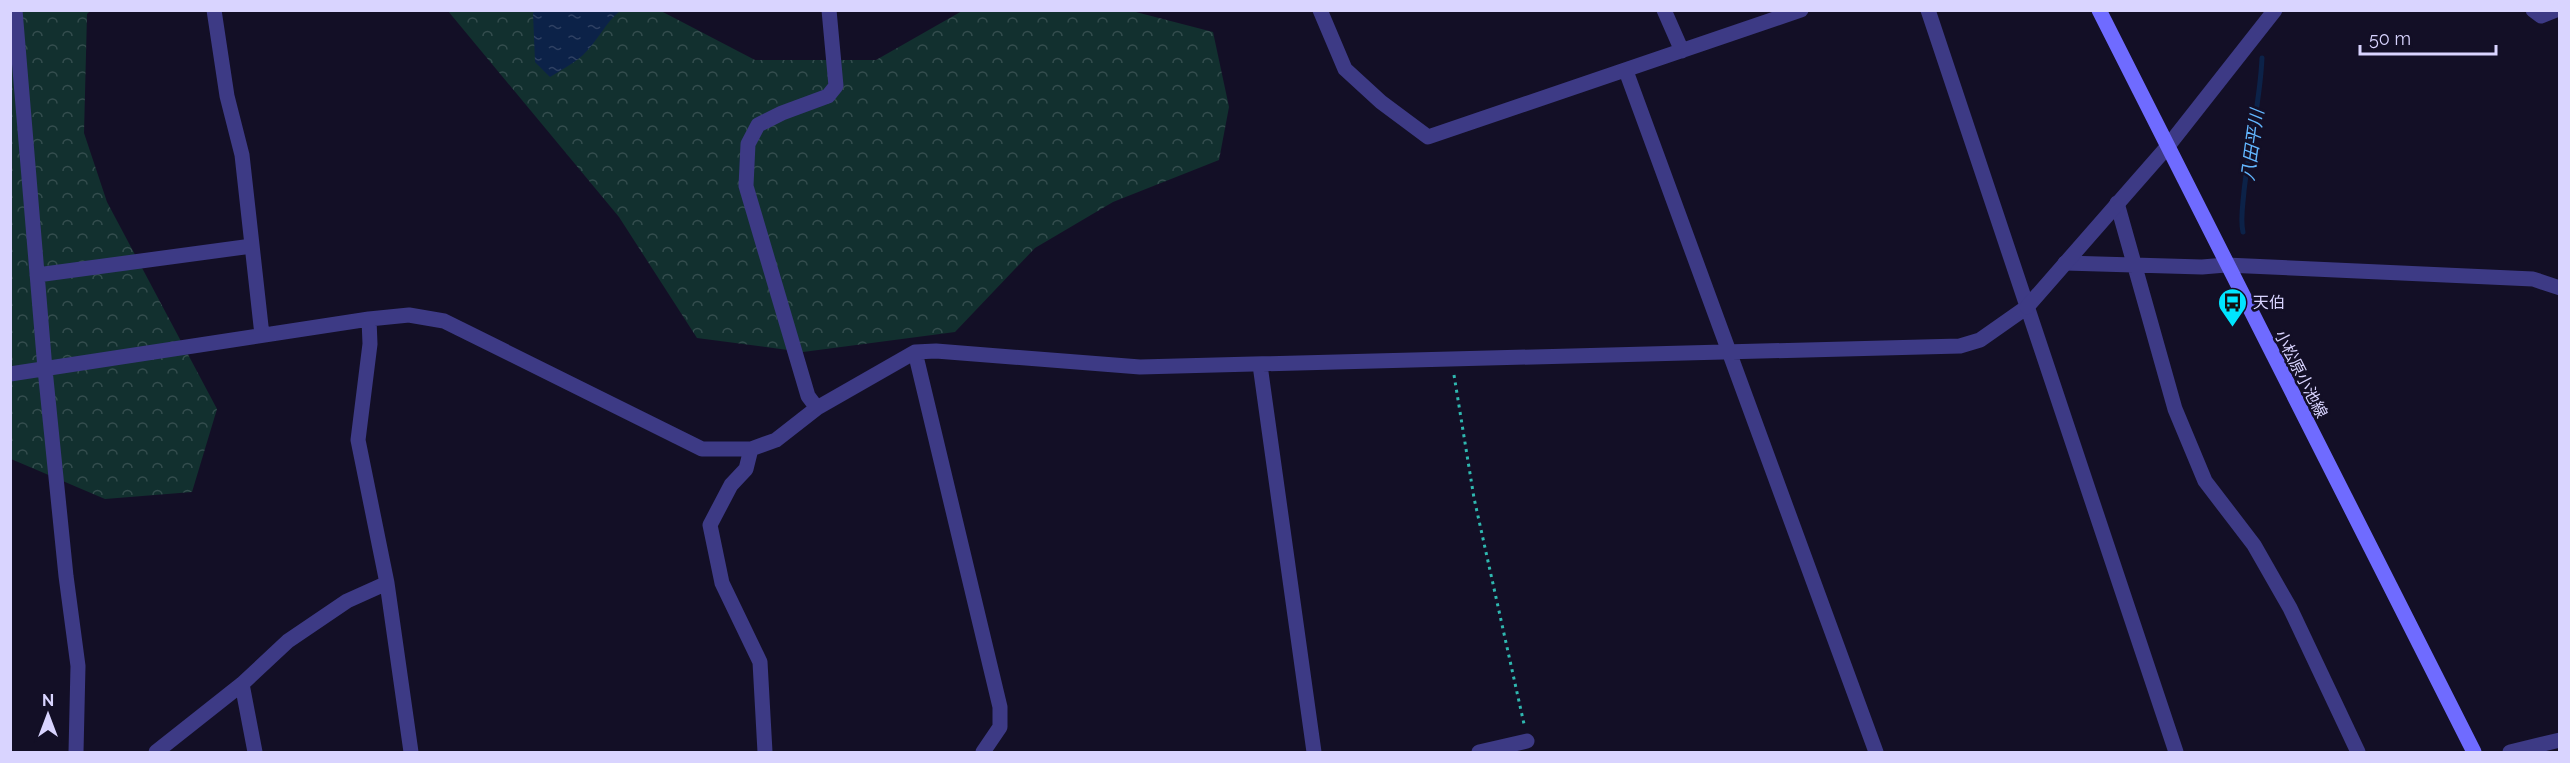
<svg xmlns="http://www.w3.org/2000/svg" width="2570" height="763" font-family="Raleway,'Noto Sans JP',sans-serif">
<defs>
<pattern id="forest-crowns" width="20" height="18" patternUnits="userSpaceOnUse" patternTransform="scale(1.5)"><rect width="20" height="18" fill="#12302f"/><path d="M2 6a3 3 0 1 1 6 0M12 15a3 3 0 1 1 6 0" fill="none" stroke="#344d4e"/></pattern>
<pattern id="water-ripples" width="26" height="14" patternUnits="userSpaceOnUse" patternTransform="scale(1.5)"><rect width="26" height="14" fill="#0c2248"/><path d="M2 4q2-2 4 0t4 0M15 11q2-2 4 0t4 0" fill="none" stroke="#2f4163"/></pattern>
</defs>
<rect width="100%" height="100%" fill="#130f26"/>
<path fill="url(#forest-crowns)" d="M 10,11 L 90,11 L 87,14 L 84,133 L 107,202 L 217,409 L 192,492 L 105,499 L 11,459 Z
M 448,11 L 661,11 L 755,60 L 876,60 L 962,11 L 1132,11 L 1213,32 L 1229,107 L 1219,160 L 1113,202 L 1035,248 L 955,332 L 803,352 L 697,338 L 619,217 Z"/>
<path fill="url(#water-ripples)" d="M 537,10 L 620,10 L 620,11 C 605,23 597,42 583,55 C 573,64 561,70 550,77 L 535,62 L 533,13 Z"/>
<g fill="none" stroke-linecap="round" stroke-linejoin="round">
<path stroke="#0c2248" stroke-width="5" d="M 2243,232 C 2240,219 2243,205 2244,191 C 2249,146 2260,103 2262,58"/>
<path stroke="#2fb8b0" stroke-width="3" stroke-dasharray="3 4.5" stroke-linecap="butt" d="M 1454,375 L 1474,498 L 1524,724"/>
<path stroke="#3d3a85" stroke-width="15" d="M 15,10 L 45,369 L 66,576 L 78,666 L 76,752
M 214,10 L 227,96 L 242,155 L 262,335
M 1320,10 L 1345,69 L 1381,102 L 1428,137 L 1801,10
M 1664,10 L 1682,51
M 1928,10 L 2176,752
M 2533,10 L 2541,16 L 2556,10
M 1626,71 L 1876,752
M 2117,203 L 2175,409 L 2205,481 L 2254,545 L 2290,608 L 2358,752
M 2065,263 L 2202,267 L 2226,265 L 2533,279 L 2560,288
M 37,275 L 252,246
M 369,319 L 370,344 L 358,440 L 387,583 L 411,752
M 915,352 L 1000,707 L 1000,727 L 983,752
M 1260,365 L 1314,752
M 10,374 L 369,319 L 409,315 L 444,321 L 702,449 L 751,449 L 776,440 L 817,408 L 915,352 L 936,351 L 1140,367 L 1960,346 L 1980,340 L 2027,307
M 817,408 L 808,396 L 746,186 L 748,144 L 758,125 L 782,113 L 828,96 L 836,86 L 829,10
M 751,449 L 746,469 L 731,485 L 710,525 L 722,583 L 760,662 L 765,752
M 242,684 L 255,752
M 156,752 L 242,684 L 288,641 L 347,601 L 387,583
M 1479,752 L 1527,741
M 2510,752 L 2560,740"/>
<path stroke="#3d3a85" stroke-width="15" d="M 2027,307 L 2168,146 L 2275,10"/>
<path stroke="#6f6bff" stroke-width="15" d="M 2099,10 L 2474,752"/>
</g>
<defs>
<symbol id="bus-pin" viewBox="-11 -11 22 30"><path d="M0 17L-7.5 6A9.5 9.5 0 1 1 7.5 6Z" fill="#00e5ff" stroke="#130f26"/><path d="M-5-6H5V4H4V6H2V4H-2V6H-4V4H-5ZM-3.5-4V0h7V-4ZM-3.5 1.2v1.5H-2V1.2ZM2 1.2v1.5H3.5V1.2Z" fill="#111"/></symbol>
</defs>
<g fill-rule="evenodd">
<use href="#bus-pin" x="2216" y="286" width="33" height="45"/>
</g>
<g text-anchor="middle" dominant-baseline="central" stroke-width="5" stroke-linejoin="round" paint-order="stroke">
<g font-size="16" fill="#d9d4ff" stroke="#130f26" text-anchor="start">
<text x="2253" y="302">天伯</text>
</g>
<g font-size="16" fill="#d9d4ff" stroke="#130f26">
<text transform="translate(2301 374) rotate(63)">小松原小池線</text>
</g>
<g font-size="18" font-style="italic" fill="#62b6ff" stroke="#130f26">
<text transform="translate(2252 145) rotate(-82)">八田平川</text>
</g>
</g>
<rect width="2570" height="763" fill="none" stroke="#d9d4ff" stroke-width="24"/>
<g transform="translate(48 715)" stroke="#130f26" stroke-width="4.5" paint-order="stroke">
<path d="M0-4.5L10 22L0 15L-10 22Z" fill="#d9d4ff"/>
<text y="-9" font-size="16" font-weight="bold" text-anchor="middle" fill="#d9d4ff">N</text>
</g>
<path d="M2360 45v9h136v-9" fill="none" stroke="#d9d4ff" stroke-width="3"/>
<text x="2369" y="45" font-size="18" fill="#d9d4ff" stroke="#130f26" stroke-width="4.5" paint-order="stroke">50 m</text>
</svg>
